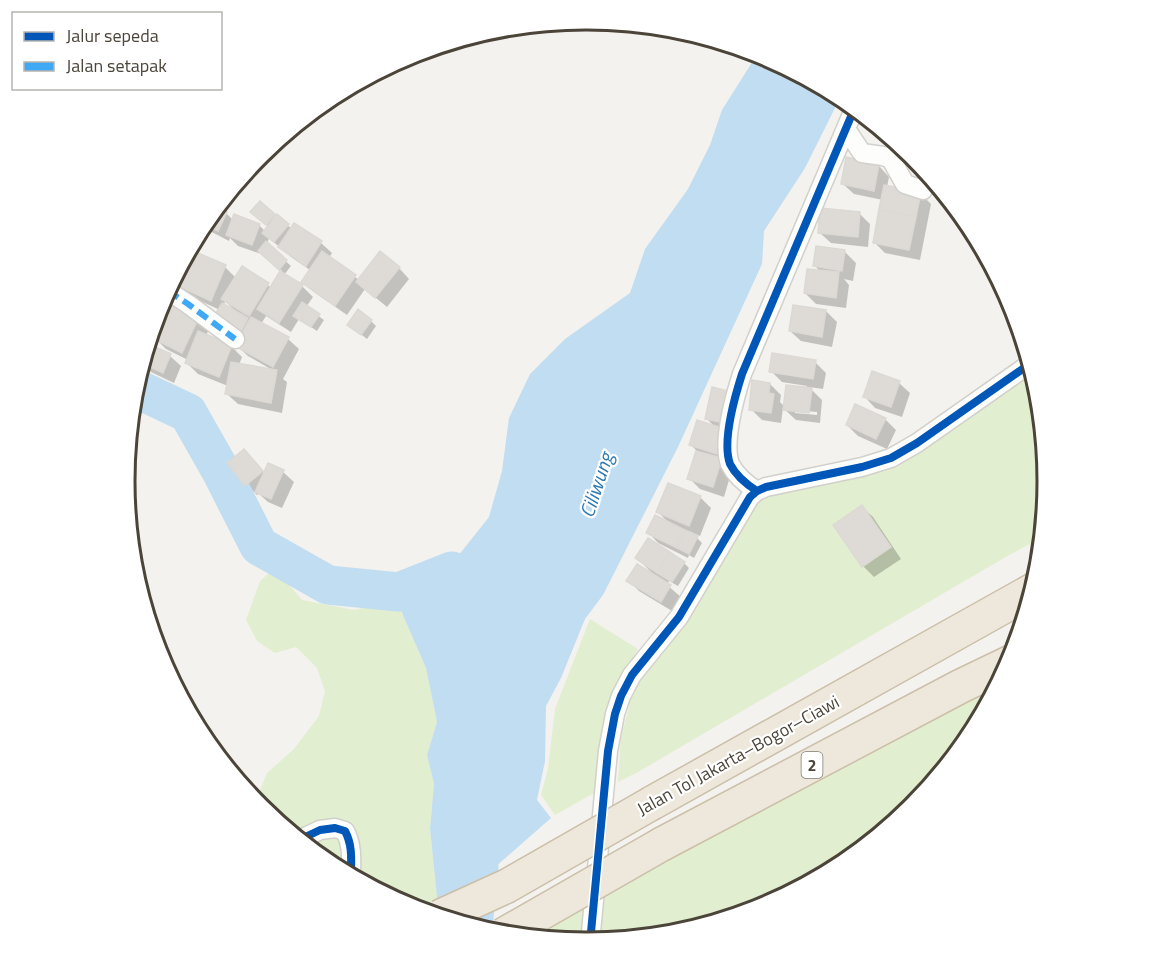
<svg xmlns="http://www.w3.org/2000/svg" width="1174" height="963" font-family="'Titillium Web',sans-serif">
<rect width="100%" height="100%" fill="#f4f2ee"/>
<path fill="#e1eecf" d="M 1029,356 L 1040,392 L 1049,482 L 1044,536 L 1004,558 L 638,772 L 618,782 L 621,737 L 628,711 L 633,683 L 743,489 L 880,462 Z
M 275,568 L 302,600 L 354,610 L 388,603 L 399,606 L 426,668 L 437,722 L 427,755 L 434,784 L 430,829 L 439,916 L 437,916 L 410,908 L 330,865 L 260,807 L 256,800 L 267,773 L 294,749 L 319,716 L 325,691 L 317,668 L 296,647 L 275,653 L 257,641 L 246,620 L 260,581 Z
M 590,619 L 638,649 L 615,691 L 603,788 L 555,815 L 541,795 L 548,769 L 555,709 Z
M 1013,661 L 971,738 L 913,808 L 843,866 L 763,908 L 677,935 L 587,943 L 520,937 Z"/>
<path fill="#c0ddf1" d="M 753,51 L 764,55 L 841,96 L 805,168 L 764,231 L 762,264 L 678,447 L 603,595 L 585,619 L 561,678 L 546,706 L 545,761 L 537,800 L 551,818 L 439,916 L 430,829 L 434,784 L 427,755 L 437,722 L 426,668 L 399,606 L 406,585 L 458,556 L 489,517 L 502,471 L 509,418 L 530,374 L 565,339 L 630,293 L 645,249 L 688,189 L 710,145 L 722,110 L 751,64 Z"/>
<path fill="#0003" fill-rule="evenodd" d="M 879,166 L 889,177 L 887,187 L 921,194 L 931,204 L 920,260 L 885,253 L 874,242 L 883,200 L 854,194 L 843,184 Z
M 260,203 L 292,229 L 321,243 L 332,253 L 329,258 L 359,280 L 399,268 L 409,279 L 387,307 L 365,289 L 347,315 L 314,292 L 303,281 L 310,270 L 291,257 L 269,238 L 267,244 L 291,266 L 284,275 L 302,286 L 313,297 L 306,307 L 324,320 L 317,331 L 299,319 L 291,332 L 266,316 L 261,324 L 288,339 L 299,349 L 283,379 L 287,382 L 282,413 L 238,404 L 227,394 L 228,386 L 198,374 L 187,363 L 188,360 L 166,349 L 155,338 L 160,328 L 154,324 L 160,304 L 165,296 L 209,329 L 206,336 L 231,346 L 242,357 L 239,365 L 274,371 L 248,356 L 237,346 L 220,310 L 170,287 L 189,251 L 191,254 L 225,267 L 236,278 L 242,268 L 272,288 L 282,271 L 264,255 L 238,246 L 230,238 L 229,241 L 202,227 L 216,208 L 226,213 L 233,220 L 259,225 L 265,231 L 269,227 L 257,217 ZM 225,301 L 235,311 L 224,306 Z
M 859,213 L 870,224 L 868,247 L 831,243 L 820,233 Z
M 817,247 L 845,252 L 856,263 L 853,281 L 844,279 L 849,285 L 846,308 L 816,304 L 805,293 L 821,272 L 814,265 Z
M 826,311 L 837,322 L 832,347 L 801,341 L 790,331 Z
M 371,321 L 376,326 L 367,339 L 349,325 Z
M 148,345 L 170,356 L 181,366 L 174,383 L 151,372 L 142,363 Z
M 815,362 L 826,373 L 823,389 L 809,387 L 822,400 L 820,423 L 796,420 L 783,408 L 781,423 L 762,420 L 751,409 L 770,384 L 781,395 L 780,402 L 785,407 L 807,389 L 807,386 L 782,382 L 771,371 ZM 795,410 L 817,412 L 817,415 L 795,413 Z
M 899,383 L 910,393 L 902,417 L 875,408 L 865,397 Z
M 731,393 L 732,470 L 724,497 L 700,489 L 689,478 L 697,451 L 691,445 L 716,428 L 706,418 Z
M 885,419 L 896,430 L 887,449 L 858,436 L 847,425 Z
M 255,461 L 265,473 L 283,472 L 294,482 L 282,508 L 268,502 L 259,494 L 257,495 L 247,485 Z
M 700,497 L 711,508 L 700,536 L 689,531 L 688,533 L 697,538 L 702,543 L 694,558 L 689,555 L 688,558 L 658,543 L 648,532 L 669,523 L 658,512 Z
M 862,507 L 873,517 L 901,559 L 874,577 L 863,566 L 835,525 Z
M 637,558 L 684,563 L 689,568 L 678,586 L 669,581 L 667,585 L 681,597 L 672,611 L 639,591 L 628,580 L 653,574 Z"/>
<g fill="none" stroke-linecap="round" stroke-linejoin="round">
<path stroke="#c0ddf1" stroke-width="39" d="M 135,388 L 188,413 L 222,473 L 259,546 L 328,585 L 399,592 L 452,571
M 473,927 L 479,867"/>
</g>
<path fill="#dedbd6" stroke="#dcd9d4" stroke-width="1.5" d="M 846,157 L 879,164 L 874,191 L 841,184 Z
M 884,185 L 921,192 L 916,217 L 879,209 Z
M 260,201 L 275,214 L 266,225 L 250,212 Z
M 217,207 L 227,212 L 218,231 L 204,224 Z
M 820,208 L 860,212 L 858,237 L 818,233 Z
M 879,209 L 916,217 L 909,250 L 873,243 Z
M 234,214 L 260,224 L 252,245 L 226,235 Z
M 277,214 L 289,224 L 274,242 L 262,233 Z
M 294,223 L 322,241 L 306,266 L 278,247 Z
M 266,241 L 287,260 L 279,270 L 258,251 Z
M 816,246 L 845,250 L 842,271 L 813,266 Z
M 191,250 L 226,265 L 211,301 L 176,285 Z
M 322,251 L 356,275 L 335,306 L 301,282 Z
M 380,251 L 400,267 L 375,298 L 356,282 Z
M 242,266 L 269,283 L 249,316 L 221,299 Z
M 807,269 L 839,272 L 836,298 L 804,293 Z
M 280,271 L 303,285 L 279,323 L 257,309 Z
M 165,295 L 172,300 L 156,324 L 155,323 L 160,304 Z
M 302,302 L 320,314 L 311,327 L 293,316 Z
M 171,303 L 199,317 L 182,353 L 154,339 Z
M 222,303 L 248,318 L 240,333 L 213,318 Z
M 793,305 L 826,310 L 822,337 L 789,331 Z
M 358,309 L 372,320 L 361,335 L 347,325 Z
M 251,317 L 289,337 L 273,367 L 235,346 Z
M 198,331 L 232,345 L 219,377 L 185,363 Z
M 148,344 L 171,354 L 163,373 L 142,363 Z
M 772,353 L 816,360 L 813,379 L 769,372 Z
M 231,362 L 277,370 L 271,403 L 225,394 Z
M 872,371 L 900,381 L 891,407 L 863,397 Z
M 752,380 L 770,383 L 769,393 L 774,394 L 771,413 L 749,410 Z
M 786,385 L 812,388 L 809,413 L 783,410 Z
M 712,387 L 732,392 L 725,423 L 705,419 Z
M 855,404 L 886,418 L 876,439 L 846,425 Z
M 697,420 L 725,429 L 717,454 L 689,445 Z
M 244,449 L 263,471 L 245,486 L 227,463 Z
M 696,451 L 722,458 L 713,487 L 687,479 Z
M 268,463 L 284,470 L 271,499 L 255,492 Z
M 668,483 L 701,496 L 689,526 L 656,512 Z
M 862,505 L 891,547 L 862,567 L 833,525 Z
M 655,515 L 685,530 L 677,548 L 646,533 Z
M 685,530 L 698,536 L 689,554 L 677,548 Z
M 648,538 L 670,552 L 657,573 L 635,558 Z
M 670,552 L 685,562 L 672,582 L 657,573 Z
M 637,564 L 671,585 L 661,602 L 626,581 Z
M 599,932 L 616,934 L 616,941 L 598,942 Z"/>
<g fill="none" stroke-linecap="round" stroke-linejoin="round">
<defs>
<path id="minor" d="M 846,129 L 862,153 L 883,156 L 891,159 L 905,184 L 923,190
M 168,291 L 188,304 L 235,339
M 757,491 C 746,484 736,476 730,464 C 722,442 735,396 742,374 L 855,107
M 299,840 L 320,830 L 335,828 L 345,831 C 353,846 351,861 351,877
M 590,943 L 608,751 L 615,714 L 621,696 L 632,675 L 679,617 L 750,497 L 757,491 L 766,487 L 862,467 L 891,458 L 917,443 L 1031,363"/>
<path id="motorway" d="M 652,803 L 1035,589
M 662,844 L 961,686 L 1013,661"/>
</defs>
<use href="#minor" stroke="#d2d0cb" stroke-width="21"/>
<use href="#motorway" stroke="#ccbfa9" stroke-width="36"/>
<use href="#minor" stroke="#fdfdfc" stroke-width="18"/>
<use href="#motorway" stroke="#ede8db" stroke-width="33"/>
<defs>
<path id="motorway-bridge" d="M 439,917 L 507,886 L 652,803
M 503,935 L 662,844"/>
</defs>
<use href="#motorway-bridge" stroke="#ccbfa9" stroke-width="36" stroke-linecap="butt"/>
<use href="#motorway-bridge" stroke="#ede8db" stroke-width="33"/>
<path stroke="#3fa9f5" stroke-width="6" stroke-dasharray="12 6" stroke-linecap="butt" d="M 168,291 L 188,304 L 235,339"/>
<defs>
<path id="cycleway" d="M 757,491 C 746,484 736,476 730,464 C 722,442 735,396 742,374 L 855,107
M 299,840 L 320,830 L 335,828 L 345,831 C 353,846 351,861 351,877
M 590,943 L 608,751 L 615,714 L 621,696 L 632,675 L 679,617 L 750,497 L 757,491 L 766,487 L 862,467 L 891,458 L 917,443 L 1031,363"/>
</defs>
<use href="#cycleway" stroke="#fff" stroke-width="11"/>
<use href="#cycleway" stroke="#0057b8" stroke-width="8"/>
</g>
<g text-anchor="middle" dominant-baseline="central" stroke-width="4.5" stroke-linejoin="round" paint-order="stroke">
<rect fill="#fff" stroke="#817c74" stroke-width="1.5" x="801.5" y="752" width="21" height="26" rx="4.5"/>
<g font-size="16" font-weight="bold" fill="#4b4439">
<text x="812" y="765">2</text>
</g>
<g font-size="18" fill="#4b4439" stroke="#fff">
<text transform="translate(738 755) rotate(-29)">Jalan Tol Jakarta–Bogor–Ciawi</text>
</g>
<g font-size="20" font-style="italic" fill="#2e7ab2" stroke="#fff">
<text transform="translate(596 485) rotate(-72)">Ciliwung</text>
</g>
</g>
<path d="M0 0H1174V963H0ZM135 481a451 451 0 1 1 902 0a451 451 0 1 1-902 0Z" fill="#fff" fill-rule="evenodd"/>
<path fill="none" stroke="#4b4439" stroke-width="3" d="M135 481a451 451 0 1 1 902 0a451 451 0 1 1-902 0Z"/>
<rect x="12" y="12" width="210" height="78" fill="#ffffff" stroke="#b7b4b0" stroke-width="1.5"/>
<rect x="24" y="32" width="30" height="9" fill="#0057b8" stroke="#b7b4b0" stroke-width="1.5"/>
<text x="66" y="42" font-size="18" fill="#4b4439">Jalur sepeda</text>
<rect x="24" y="62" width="30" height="9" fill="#3fa9f5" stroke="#b7b4b0" stroke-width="1.5"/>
<text x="66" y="72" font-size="18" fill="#4b4439">Jalan setapak</text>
</svg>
